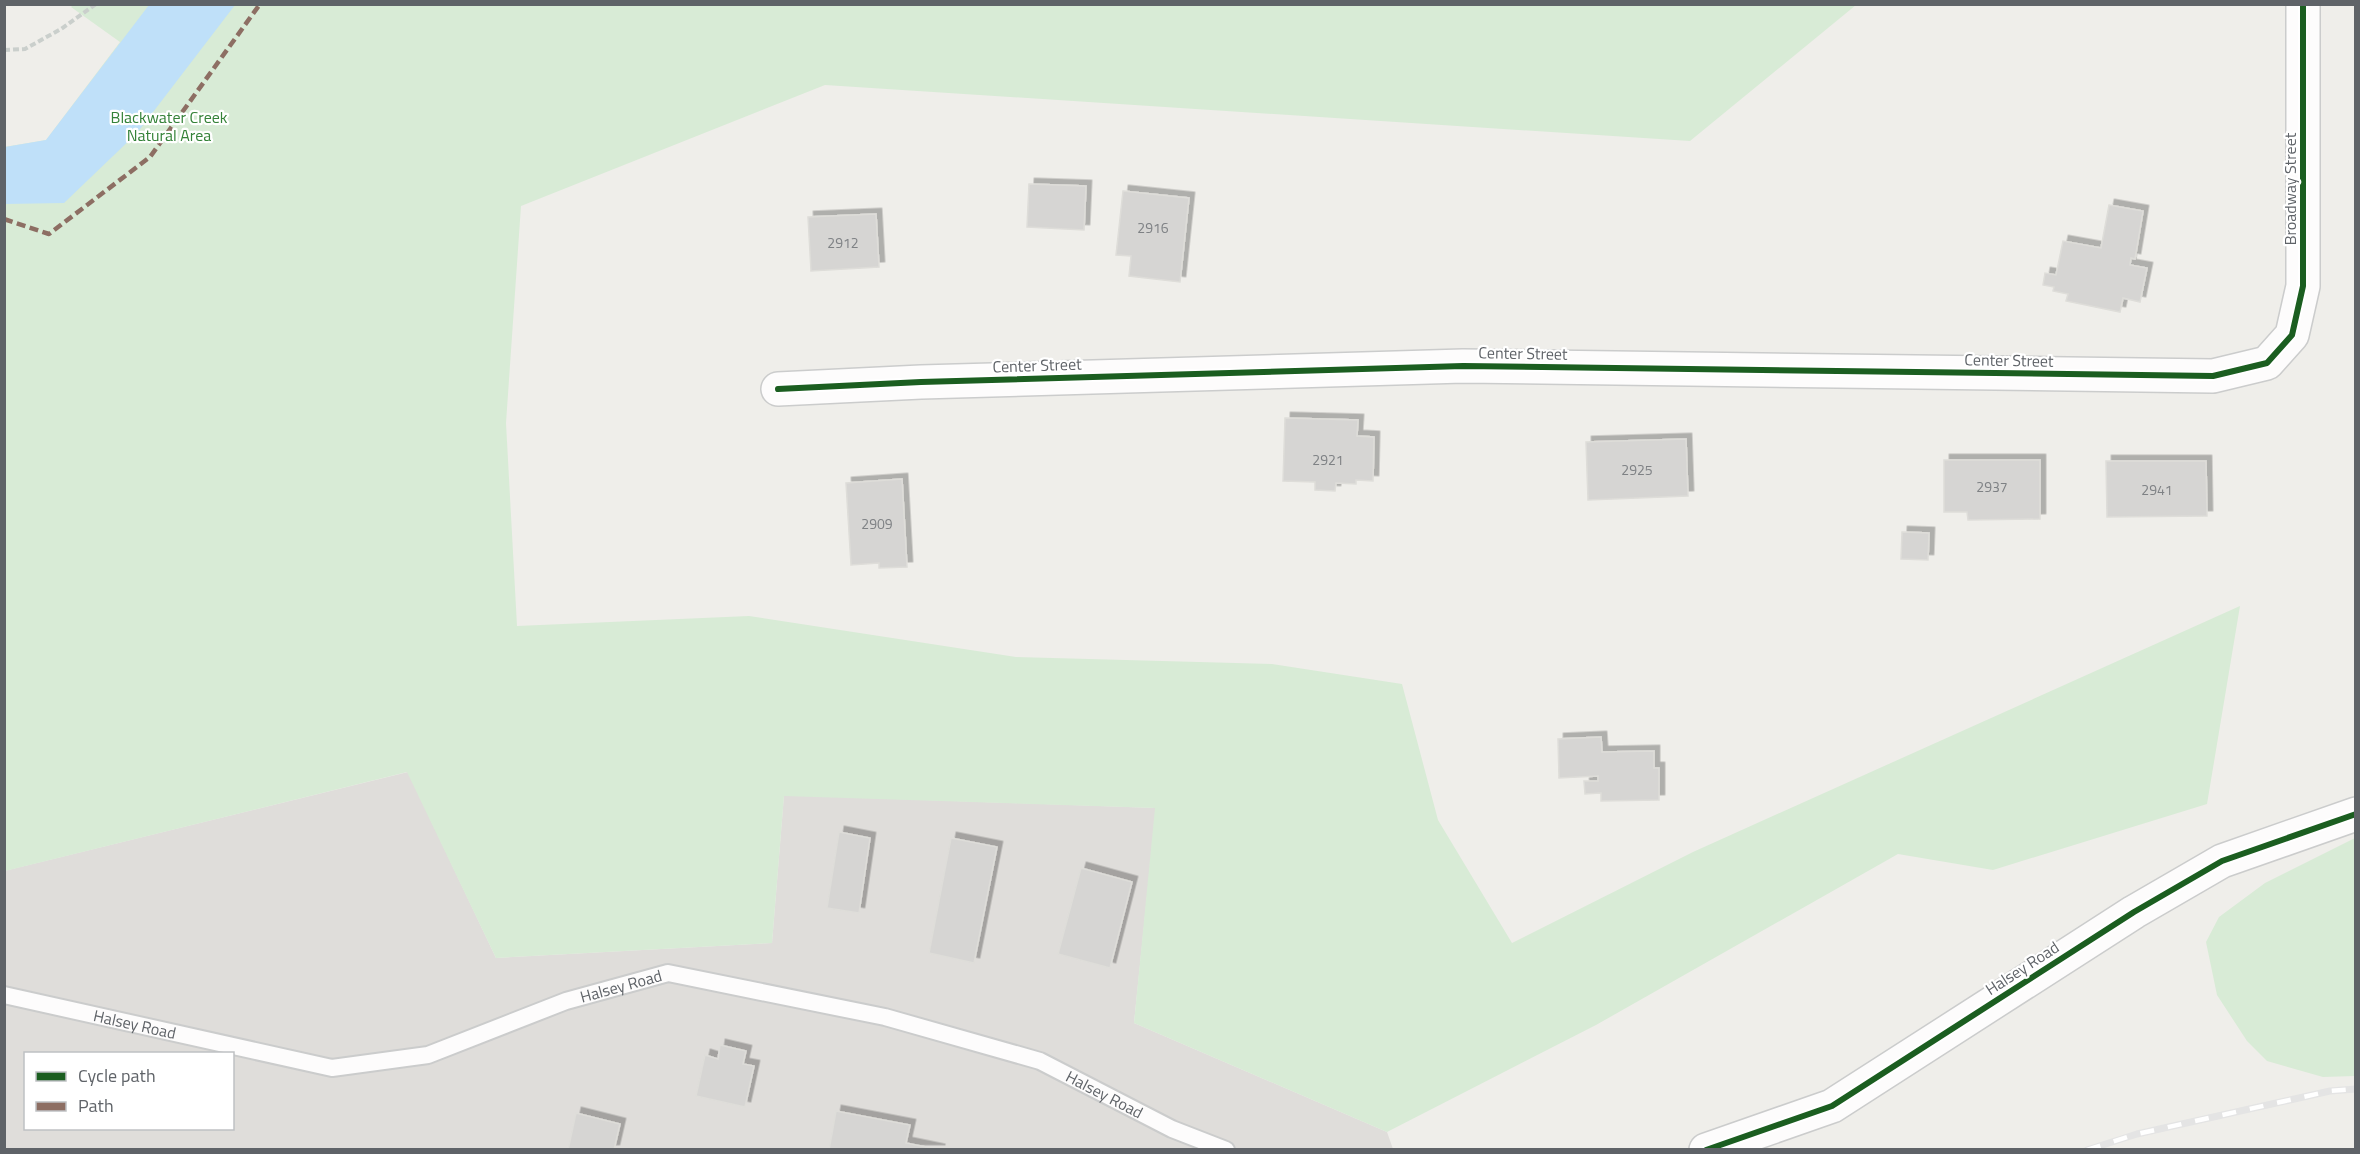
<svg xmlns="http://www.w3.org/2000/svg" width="2360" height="1154" font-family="'Titillium Web',sans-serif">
<defs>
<filter id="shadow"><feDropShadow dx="5.5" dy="-5.5" stdDeviation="0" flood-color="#0004"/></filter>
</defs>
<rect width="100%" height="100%" fill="#efeeea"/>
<path fill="#dfddda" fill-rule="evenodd" d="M 408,772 L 496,958 L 772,943 L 784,795 L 1156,808 L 1134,1023 L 1387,1132 L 1393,1149 L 5,1149 L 4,871 ZM 26,1054 L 232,1054 L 232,1128 L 26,1128 Z"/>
<path fill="#d8ebd6" d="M 73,5 L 1856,5 L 1690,141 L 825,85 L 521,206 L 506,423 L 517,626 L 749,616 L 1016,657 L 1272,664 L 1402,684 L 1438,820 L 1512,943 L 1693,852 L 2240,606 L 2207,804 L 1993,870 L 1898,854 L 1596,1025 L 1387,1132 L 1134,1023 L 1155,808 L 784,796 L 772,943 L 496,958 L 407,772 L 5,871 L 4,147 L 46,140 L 120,42 L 71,7 Z
M 2355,838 L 2355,1076 L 2323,1077 L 2267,1061 L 2247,1041 L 2217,995 L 2206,942 L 2219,917 L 2265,883 Z"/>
<path fill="#bfe0f9" d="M 149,5 L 235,5 L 137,133 L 64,203 L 5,204 L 5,147 L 46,140 Z"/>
<path fill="#d6d5d3" stroke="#deddd9" stroke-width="1.5" filter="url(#shadow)" d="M 1029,184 L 1086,186 L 1084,230 L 1027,227 Z
M 1123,191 L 1189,198 L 1180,282 L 1129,276 L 1131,256 L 1116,255 Z
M 2109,205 L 2143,211 L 2135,259 L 2131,258 L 2130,265 L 2147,268 L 2140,302 L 2123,298 L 2120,312 L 2066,301 L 2068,294 L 2053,291 L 2054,287 L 2043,285 L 2045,273 L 2056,275 L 2063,241 L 2101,248 Z
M 876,214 L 879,267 L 811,271 L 808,217 Z
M 1285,418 L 1358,420 L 1357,436 L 1374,437 L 1373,481 L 1356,480 L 1356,484 L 1336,483 L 1335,491 L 1315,490 L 1315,482 L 1283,481 Z
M 1686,439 L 1688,496 L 1588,500 L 1586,442 Z
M 1944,460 L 2040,460 L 2040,519 L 1968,520 L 1967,512 L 1944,512 Z
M 2106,461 L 2206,461 L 2207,516 L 2107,517 Z
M 902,479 L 907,567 L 879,568 L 879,563 L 851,565 L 846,483 Z
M 1902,532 L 1929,533 L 1928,560 L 1901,559 Z
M 1601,737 L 1602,752 L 1654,751 L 1654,768 L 1659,768 L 1659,800 L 1601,801 L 1601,793 L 1585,794 L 1584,781 L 1598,781 L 1598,776 L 1559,778 L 1558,739 Z
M 839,832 L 870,838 L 859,913 L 827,908 Z
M 951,838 L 997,847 L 974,963 L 929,953 Z
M 1081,868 L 1132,882 L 1110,968 L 1058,954 Z
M 720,1045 L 746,1051 L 743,1064 L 754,1066 L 745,1107 L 696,1096 L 705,1055 L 718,1059 Z
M 836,1111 L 910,1125 L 906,1143 L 940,1150 L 829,1150 Z
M 576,1113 L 620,1124 L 614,1150 L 568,1150 Z"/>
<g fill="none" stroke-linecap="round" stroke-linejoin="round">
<defs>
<g id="lane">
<path id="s1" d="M 4,995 L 332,1068 L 428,1055 L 566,1001 L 668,973 L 885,1017 L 1040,1061 L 1172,1129 L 1226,1150"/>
</g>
<path id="street" d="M 778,389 L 921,382 L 1463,366 L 2213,376 L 2267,363 L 2292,335 L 2303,286 L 2303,4
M 1706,1150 L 1832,1106 L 2134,912 L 2222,861 L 2356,814"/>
</defs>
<use href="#lane" stroke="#cbcccc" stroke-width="20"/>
<use href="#street" stroke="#cbcccc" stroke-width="36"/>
<path stroke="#cacfcc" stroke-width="4" stroke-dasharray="6 3" stroke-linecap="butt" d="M 4,50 L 25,49 L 61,29 L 96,4"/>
<use href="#lane" stroke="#fdfcfc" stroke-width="16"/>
<use href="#street" stroke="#fdfcfc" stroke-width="33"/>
<defs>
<path id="rail" d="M 2087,1150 L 2137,1134 L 2330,1091 L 2356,1089"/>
</defs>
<use href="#rail" stroke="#e4e4e4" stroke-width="7"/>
<use href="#rail" stroke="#fff" stroke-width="4.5" stroke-dasharray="14" stroke-linecap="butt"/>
<path stroke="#8d6e63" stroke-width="4.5" stroke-dasharray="9 4.5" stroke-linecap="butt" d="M 4,219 L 49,234 L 150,157 L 260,4"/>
<defs>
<path id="cycleway" d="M 778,389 L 921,382 L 1463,366 L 2213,376 L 2267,363 L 2292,335 L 2303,286 L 2303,4
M 1706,1150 L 1832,1106 L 2134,912 L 2222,861 L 2356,814"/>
</defs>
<use href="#cycleway" stroke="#fff" stroke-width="10"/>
<use href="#cycleway" stroke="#1b5e20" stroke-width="6"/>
</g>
<g text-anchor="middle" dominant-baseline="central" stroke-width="4.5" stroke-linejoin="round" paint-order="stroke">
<g font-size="14" fill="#7e8184">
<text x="1153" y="227">2916</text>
<text x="843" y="242">2912</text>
<text x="1328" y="459">2921</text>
<text x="1637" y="469">2925</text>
<text x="1992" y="486">2937</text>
<text x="2157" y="489">2941</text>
<text x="877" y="523">2909</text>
</g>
<g font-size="16" fill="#348238" stroke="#fff">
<text x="169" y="117">Blackwater Creek<tspan x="169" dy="18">Natural Area</tspan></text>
</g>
<g font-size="16" fill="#5f6368" stroke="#fff">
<text transform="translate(2290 189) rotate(-90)">Broadway Street</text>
<text transform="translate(1523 353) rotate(1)">Center Street</text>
<text transform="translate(2009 360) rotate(1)">Center Street</text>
<text transform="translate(1037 365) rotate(-2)">Center Street</text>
<text transform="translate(2022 968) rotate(-33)">Halsey Road</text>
<text stroke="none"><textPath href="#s1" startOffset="638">Halsey Road</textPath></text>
<text stroke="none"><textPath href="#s1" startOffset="134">Halsey Road</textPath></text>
<text stroke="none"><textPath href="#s1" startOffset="1142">Halsey Road</textPath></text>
</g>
</g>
<rect width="2360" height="1154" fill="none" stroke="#5f6368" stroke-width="12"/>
<rect x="24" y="1052" width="210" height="78" fill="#ffffff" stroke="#bfc1c3" stroke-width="1.5"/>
<rect x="36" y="1072" width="30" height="9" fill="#1b5e20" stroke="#bfc1c3" stroke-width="1.5"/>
<text x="78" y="1082" font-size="18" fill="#5f6368">Cycle path</text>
<rect x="36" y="1102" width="30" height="9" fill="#8d6e63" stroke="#bfc1c3" stroke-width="1.5"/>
<text x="78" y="1112" font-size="18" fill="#5f6368">Path</text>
</svg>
